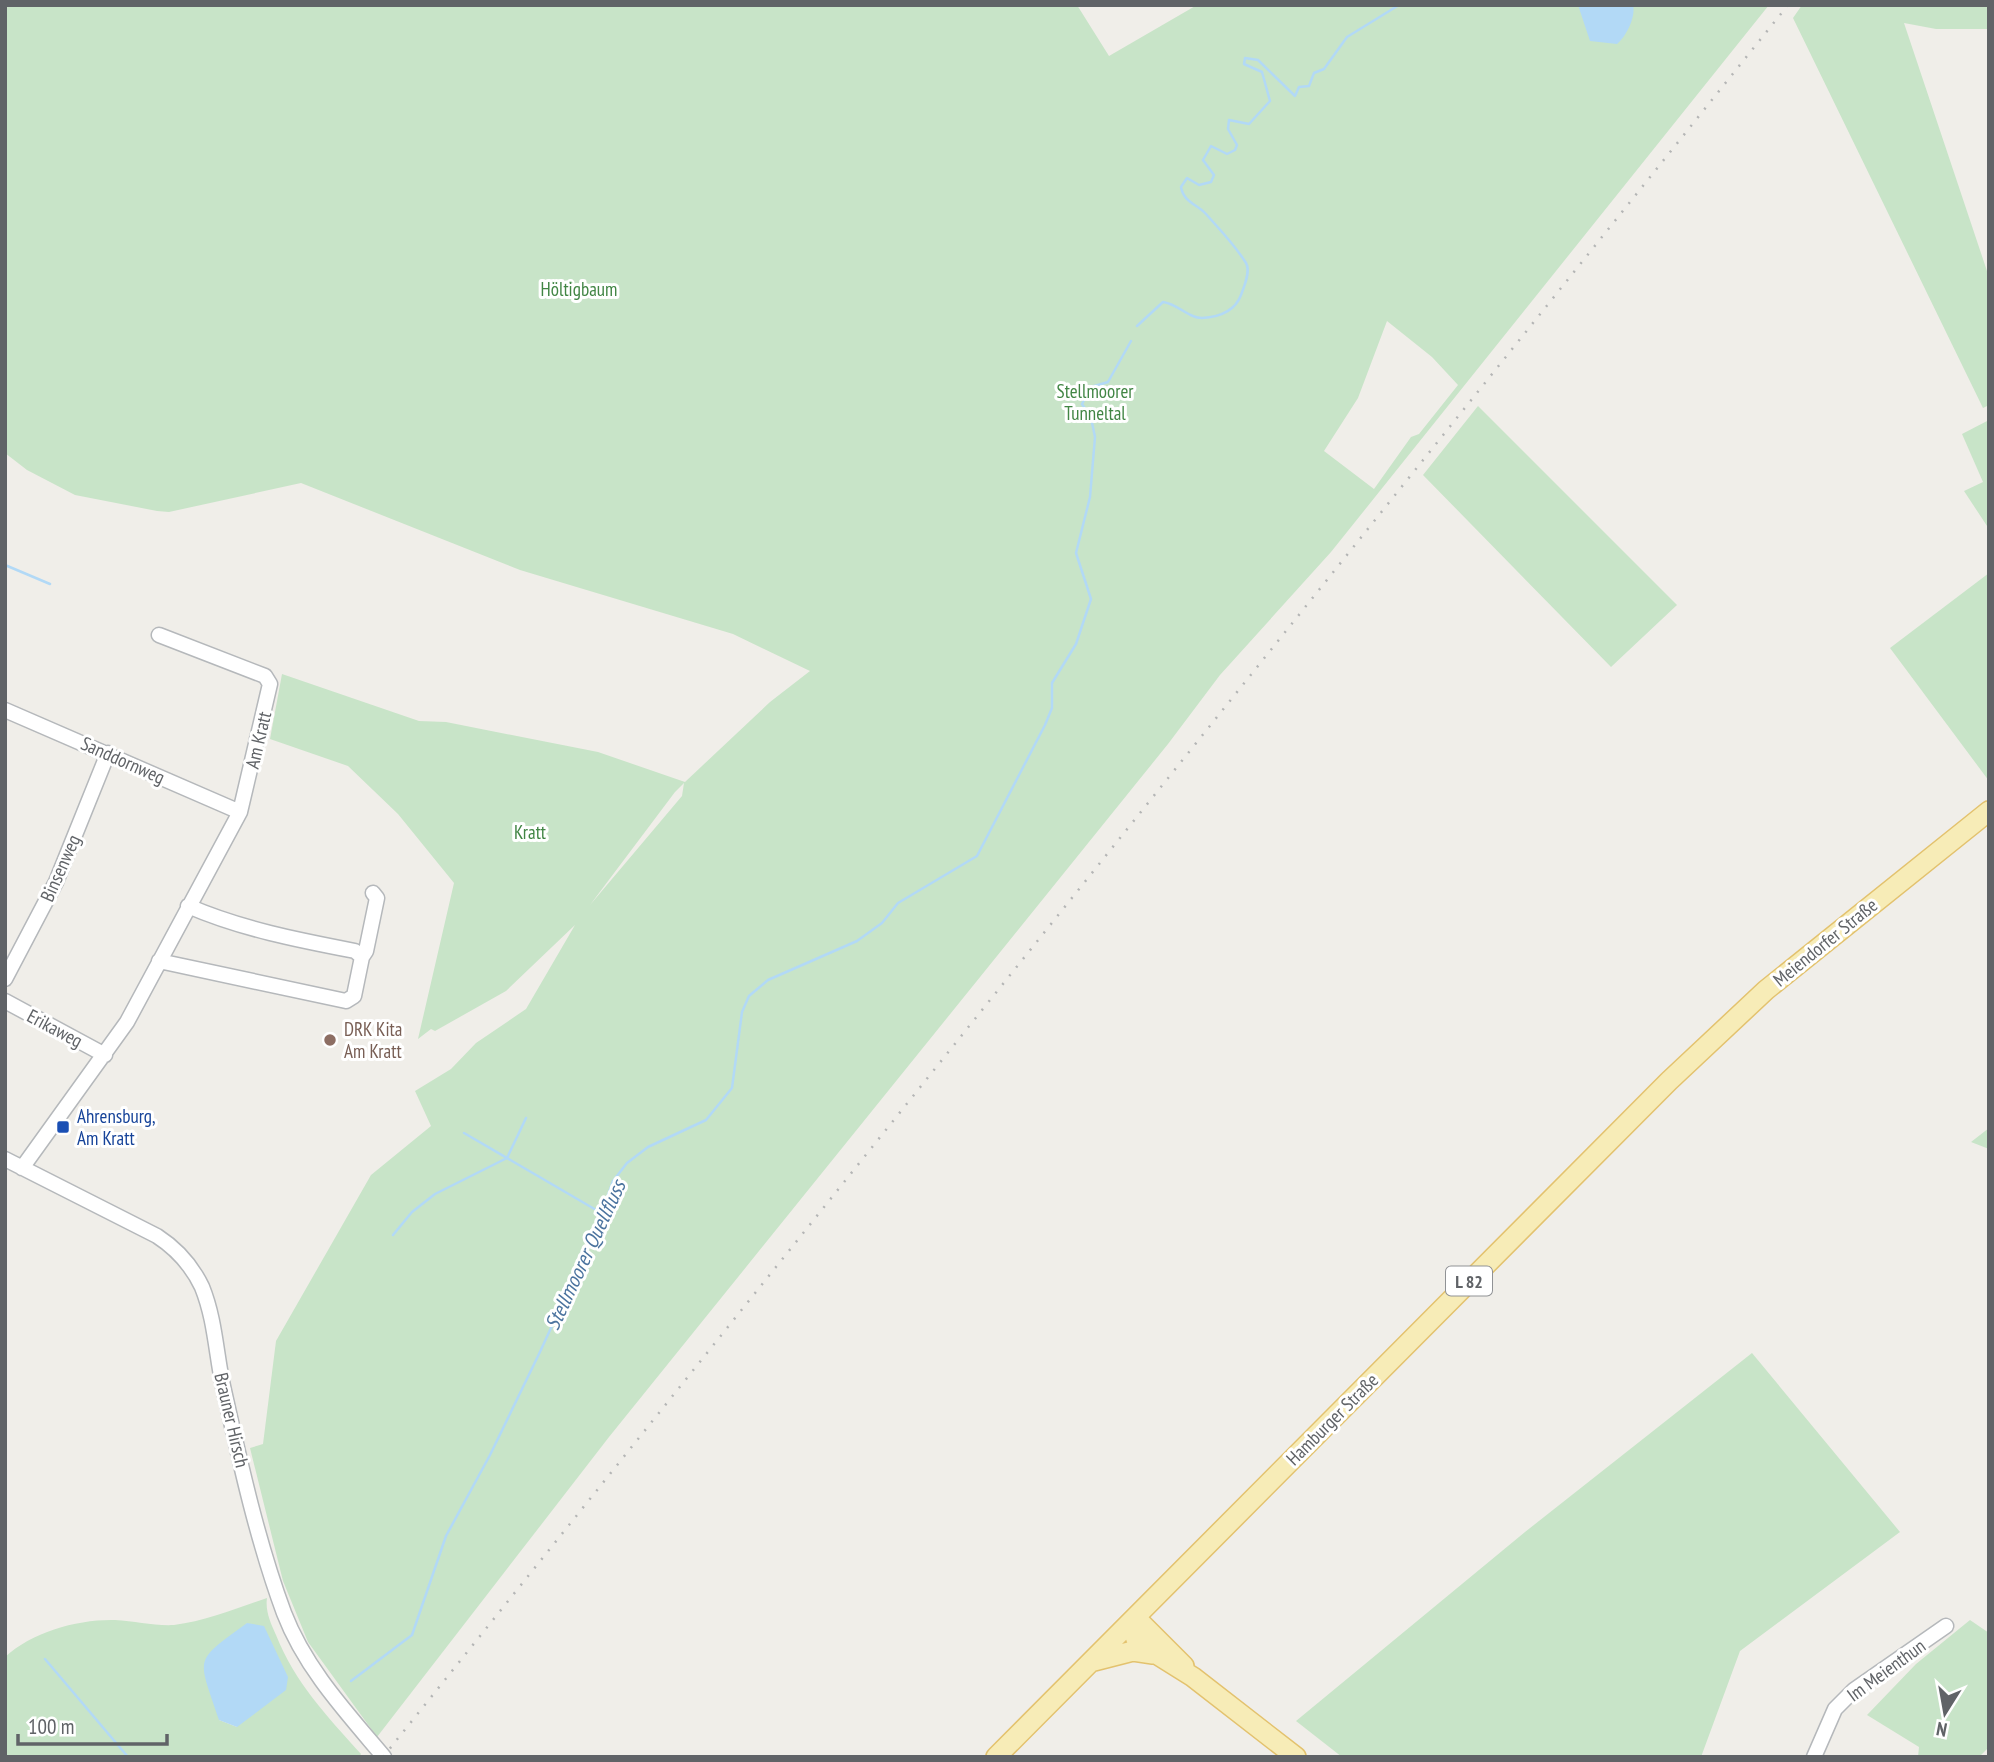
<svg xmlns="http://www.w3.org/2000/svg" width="1994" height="1762" font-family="'PT Sans Narrow',sans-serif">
<rect width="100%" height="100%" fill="#f0eee9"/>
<path fill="#c8e4c8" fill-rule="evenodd" d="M 5,5 L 1077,5 L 1109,56 L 1197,5 L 1769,5 L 1331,552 L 1220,675 L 1168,744 L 609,1437 L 377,1737 L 308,1642 L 283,1581 L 250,1448 L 263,1444 L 276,1341 L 371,1175 L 431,1126 L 415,1091 L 451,1069 L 476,1043 L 526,1009 L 575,925 L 506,991 L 435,1031 L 431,1029 L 418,1039 L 454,883 L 398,814 L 348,766 L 270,739 L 282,674 L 419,721 L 446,722 L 598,752 L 685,782 L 770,702 L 810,671 L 733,634 L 520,570 L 301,483 L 169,512 L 157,511 L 75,495 L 27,470 L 5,453 ZM 1387,321 L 1432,357 L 1458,385 L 1419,434 L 1411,437 L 1374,489 L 1324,451 L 1358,398 ZM 684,783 L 682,796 L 590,905 L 675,792 Z
M 1802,5 L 1989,5 L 1989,29 L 1936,29 L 1904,23 L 1989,277 L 1989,405 L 1983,408 L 1793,18 Z
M 1478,406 L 1677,605 L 1611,667 L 1423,475 Z
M 1989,420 L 1989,529 L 1964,491 L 1983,482 L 1962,434 Z
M 1989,573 L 1989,781 L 1890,648 Z
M 1989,1128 L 1989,1149 L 1971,1142 Z
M 1752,1353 L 1900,1532 L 1740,1651 L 1701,1757 L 1342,1757 L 1296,1721 L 1525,1532 Z
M 267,1598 C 265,1611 271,1624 276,1635 C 295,1683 327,1716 361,1754 L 359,1757 L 5,1757 L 5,1657 C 32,1632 78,1619 115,1620 C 135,1621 154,1626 174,1625 C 206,1621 237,1608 267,1598 ZM 247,1623 L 237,1727 L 219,1720 Z
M 1970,1620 L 1989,1633 L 1989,1747 L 1979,1757 L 1918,1757 L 1919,1747 L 1867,1715 L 1916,1664 Z"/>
<path fill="#b2d9f6" d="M 1578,5 L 1633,5 C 1636,17 1626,37 1617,44 L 1590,41 Z
M 247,1623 L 264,1626 L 288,1677 L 286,1690 L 237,1727 L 219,1720 C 198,1656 192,1663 247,1623 Z"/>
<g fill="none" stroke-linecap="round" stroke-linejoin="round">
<path stroke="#b2d9f6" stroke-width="2.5" d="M 1137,326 L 1163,302 C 1178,304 1188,318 1202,318 C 1219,317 1235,311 1241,295 C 1244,287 1251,271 1246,263 C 1235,245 1220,230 1206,214 C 1197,204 1184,203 1181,187 L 1187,178 L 1199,185 L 1211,182 L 1214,175 L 1203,160 L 1211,146 L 1227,154 L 1235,150 L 1237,145 L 1228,129 L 1229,120 L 1249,124 L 1270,101 L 1262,72 L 1244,64 L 1245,58 L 1258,60 L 1295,96 L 1299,87 L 1309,86 L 1314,73 L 1324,69 L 1347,37 L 1399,5
M 5,565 L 50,584
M 464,1133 L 603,1214
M 393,1235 L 412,1212 L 435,1194 L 507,1158 L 526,1118
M 45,1659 L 128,1757
M 351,1681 L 412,1635 L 446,1536 L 490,1455 L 539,1354 L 593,1237 L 613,1181 L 627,1163 L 648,1147 L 706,1120 L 732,1088 L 742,1012 L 749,996 L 768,980 L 857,941 L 882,923 L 898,903 L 977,856 L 1045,725 L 1052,708 L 1052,683 L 1076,644 L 1091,599 L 1076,553 L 1090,497 L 1095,437 L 1091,418 L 1082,404 L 1091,387 L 1108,382 L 1131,341
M 214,1757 L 215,1756"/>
<defs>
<path id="minor" d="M 5,710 L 240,812
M 362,957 L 366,951 L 377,898 L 373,893
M 159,961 L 346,1001 L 354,996 L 362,957 L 355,951 C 298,940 241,929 188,906
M 5,979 L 56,882 L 108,753
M 5,1001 L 105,1055
M 5,1159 L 157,1236 C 177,1249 192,1266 202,1287 C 215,1319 216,1353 223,1386 C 240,1462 257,1540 284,1613 C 305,1668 346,1712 384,1757
M 22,1168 L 127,1022 L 240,812 L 270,684 L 265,676 L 159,635
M 1814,1757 L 1835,1709 L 1854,1690 L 1946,1626"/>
<path id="major" d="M 1136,1618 L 1134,1633 L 1137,1642 L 1193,1677 L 1296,1757
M 1136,1618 L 1184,1666
M 1094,1661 L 1133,1651 L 1153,1654
M 996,1757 L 1669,1081 L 1766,990 L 1989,811"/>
</defs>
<use href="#minor" stroke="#b5b8bb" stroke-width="17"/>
<use href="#major" stroke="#e3c26e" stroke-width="22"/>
<use href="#minor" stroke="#fff" stroke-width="14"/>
<use href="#major" stroke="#f7ecb7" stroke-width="19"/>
<path stroke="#b4b5b5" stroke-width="2.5" stroke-dasharray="2 9" stroke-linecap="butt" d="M 383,1757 L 1788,5"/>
</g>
<circle fill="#8d6e63" stroke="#fff" stroke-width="2.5" cx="330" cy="1040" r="7"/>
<rect fill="#1a4fb4" stroke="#fff" stroke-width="2.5" x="56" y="1120" width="14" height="14" rx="3.5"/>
<g text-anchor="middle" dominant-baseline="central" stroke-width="6" stroke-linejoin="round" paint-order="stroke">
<rect fill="#fff" stroke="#909295" stroke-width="2" x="1446" y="1266.5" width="46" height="29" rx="5"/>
<g font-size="18" font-weight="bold" fill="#606367">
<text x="1469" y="1281">L 82</text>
</g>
<g font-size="19" fill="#418544" stroke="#fff">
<text x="579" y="289">Höltigbaum</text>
<text x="1095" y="391">Stellmoorer<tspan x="1095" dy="22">Tunneltal</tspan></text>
<text x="530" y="832">Kratt</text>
</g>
<g font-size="19" fill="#606367" stroke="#fff">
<text transform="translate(258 740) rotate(-77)">Am Kratt</text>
<text transform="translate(123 760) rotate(24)">Sanddornweg</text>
<text transform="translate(60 868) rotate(-66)">Binsenweg</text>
<text transform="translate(1825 942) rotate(-39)">Meiendorfer Straße</text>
<text transform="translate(55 1028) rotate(28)">Erikaweg</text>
<text transform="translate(1332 1419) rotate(-45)">Hamburger Straße</text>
<text transform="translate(232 1420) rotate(77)">Brauner Hirsch</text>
<text transform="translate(1886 1670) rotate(-36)">Im Meienthun</text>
</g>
<g font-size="19" fill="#785e54" stroke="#fff" text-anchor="start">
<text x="344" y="1029">DRK Kita<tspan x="344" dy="22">Am Kratt</tspan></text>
</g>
<g font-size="19" fill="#164399" stroke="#fff" text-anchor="start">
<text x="77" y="1116">Ahrensburg,<tspan x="77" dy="22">Am Kratt</tspan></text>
</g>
<g font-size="21" font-style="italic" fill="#4c749f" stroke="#fff">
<text transform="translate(585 1255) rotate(-65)">Stellmoorer Quellfluss</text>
</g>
</g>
<rect width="1994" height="1762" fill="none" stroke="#606367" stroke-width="14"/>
<g transform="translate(1945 1713) rotate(191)" stroke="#ffffff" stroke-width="5" paint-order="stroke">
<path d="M0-5L12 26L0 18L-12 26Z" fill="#606367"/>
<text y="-10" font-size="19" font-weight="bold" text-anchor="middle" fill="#606367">N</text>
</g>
<path d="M18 1734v10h149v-10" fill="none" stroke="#606367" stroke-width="3.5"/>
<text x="28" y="1734" font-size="21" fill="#606367" stroke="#ffffff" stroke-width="5" paint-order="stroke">100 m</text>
</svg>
